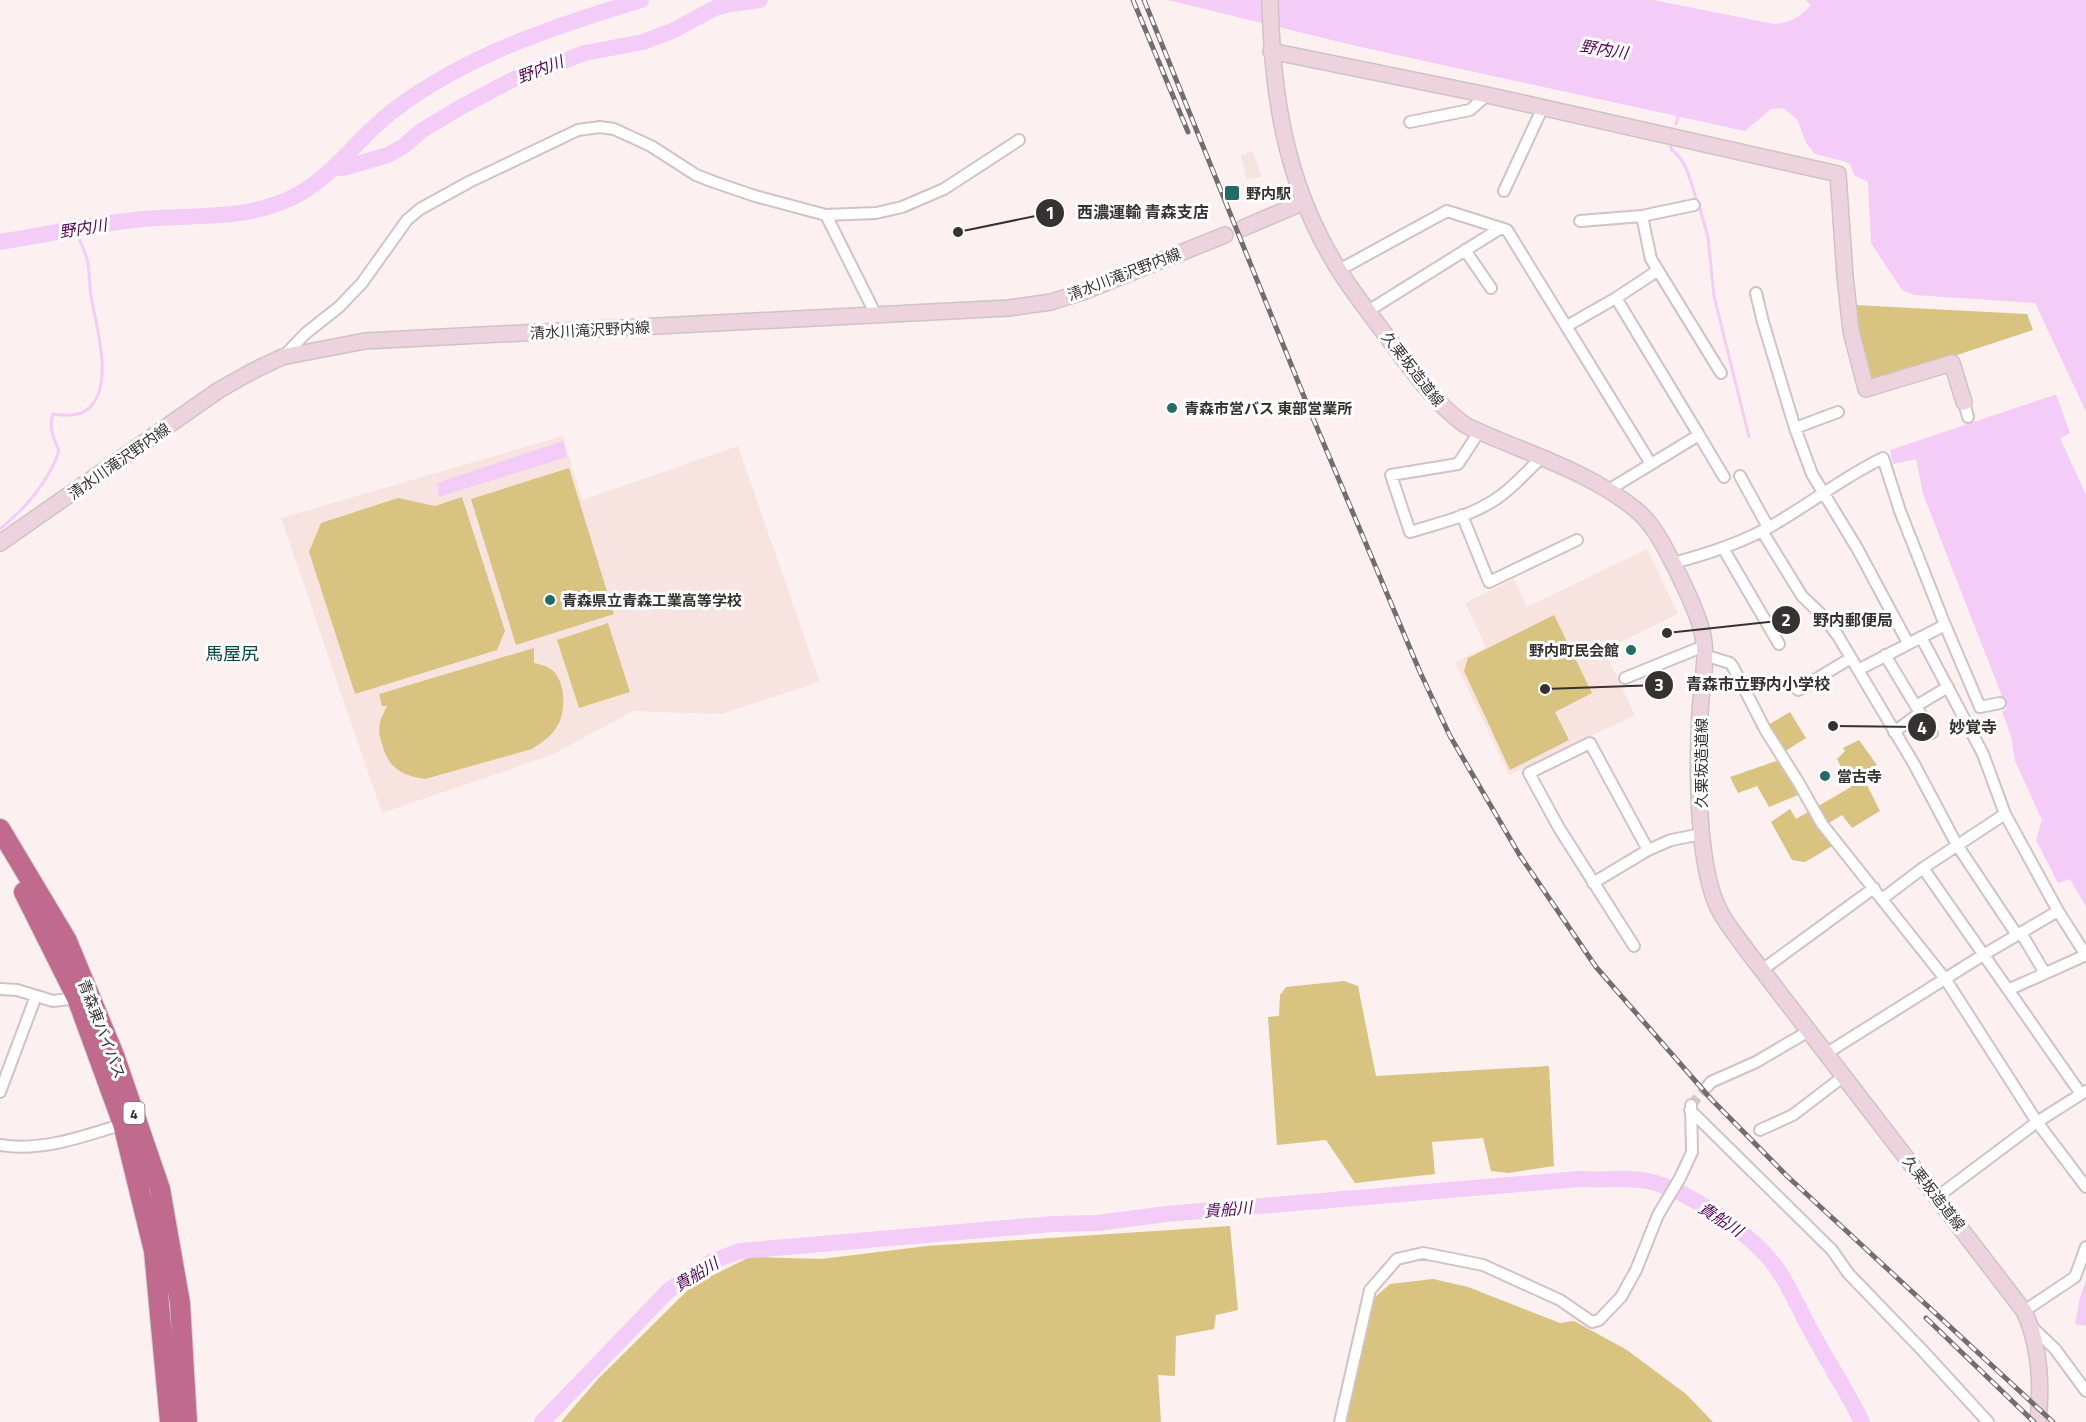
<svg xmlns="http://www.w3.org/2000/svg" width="2086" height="1422" font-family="'Titillium Web','Noto Sans JP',sans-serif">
<rect width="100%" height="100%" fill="#fcf1f0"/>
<path fill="#f7e4e1" d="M 1253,151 L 1262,177 L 1247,180 L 1241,155 Z
M 563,436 L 582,500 L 738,446 L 820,682 L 721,714 L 633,711 L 552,755 L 382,813 L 281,518 Z
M 1647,549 L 1678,614 L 1604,650 L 1635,715 L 1509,775 L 1455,662 L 1486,647 L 1465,603 L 1514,579 L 1527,607 Z"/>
<path fill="#d9c381" d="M 1854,305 L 2027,314 L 2033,330 L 1875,382 L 1869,379 L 1854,321 Z
M 569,468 L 614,614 L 516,645 L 471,499 Z
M 462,497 L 505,631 L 497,650 L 355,694 L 309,552 L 321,523 L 398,498 L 435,506 Z
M 1554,615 L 1592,693 L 1555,712 L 1569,740 L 1510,770 L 1464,671 L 1468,658 Z
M 608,623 L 630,692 L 579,708 L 557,640 Z
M 534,648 L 534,663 C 540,664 547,666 552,670 C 565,680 566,709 559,723 C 553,735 543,742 532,749 L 425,779 C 404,776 389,769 383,747 C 380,738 378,733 380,723 C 381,717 385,711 387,706 L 382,706 L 379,694 Z
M 1790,712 L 1806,738 L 1784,752 L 1768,725 Z
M 1859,740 L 1877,765 L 1862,775 L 1880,811 L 1852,828 L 1842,815 L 1822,827 L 1834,845 L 1805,862 L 1792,860 L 1771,822 L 1790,809 L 1796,819 L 1851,787 L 1837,759 L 1845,751 L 1843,748 Z
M 1779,760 L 1798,795 L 1769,807 L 1757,786 L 1738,793 L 1730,777 Z
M 1344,981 L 1358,986 L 1376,1076 L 1549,1066 L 1554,1166 L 1508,1173 L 1491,1171 L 1483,1138 L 1432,1142 L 1435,1174 L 1355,1183 L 1326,1140 L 1277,1145 L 1268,1017 L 1279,1016 L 1280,995 L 1286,987 Z
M 1230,1226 L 1238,1310 L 1216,1315 L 1214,1329 L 1176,1336 L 1175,1376 L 1158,1375 L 1161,1422 L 561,1422 L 598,1379 L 693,1285 L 750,1257 L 821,1259 L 927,1246 Z
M 1433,1279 L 1468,1287 L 1560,1323 L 1574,1321 L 1627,1350 L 1686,1394 L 1713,1422 L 1344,1422 L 1364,1325 L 1374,1298 L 1390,1284 Z"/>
<path fill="#f3cdf7" d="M 1168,0 L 1653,0 L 1774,24 C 1791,23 1800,17 1811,5 L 1805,0 L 2086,0 L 2086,907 L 2070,879 L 2058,883 L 2036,840 L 2042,820 L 2015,761 L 2011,736 L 2002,711 L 2007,709 L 1923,494 L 1916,459 L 1893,464 L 1890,450 L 2075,388 L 2035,303 L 1914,295 L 1902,290 L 1871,243 L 1868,182 L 1854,175 L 1850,164 L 1843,161 L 1815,154 L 1806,143 L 1797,119 L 1783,108 L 1771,109 L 1745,131 L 1356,46 Z
M 563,441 L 567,457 L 439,497 L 437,483 Z
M 2086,1280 L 2086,1326 L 2075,1324 L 2080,1297 Z"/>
<path fill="#fcf1f0" d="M 2075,388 L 2086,412 L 2086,495 L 2060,438 L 2070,433 L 2056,394 Z"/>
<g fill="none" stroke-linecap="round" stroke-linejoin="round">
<path stroke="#f3cdf7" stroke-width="3" d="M 1676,124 L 1679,114
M 1671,145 L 1671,149 C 1687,161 1690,180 1696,198
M 1700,209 L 1708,237 L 1714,296 L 1749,437
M 0,529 C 25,509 49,481 59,451 C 54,440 48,426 53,414 C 67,416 83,417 92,405 C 113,379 96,326 91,296 C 89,284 90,271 87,259 C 84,249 79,239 75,229"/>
<path stroke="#f3cdf7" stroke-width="16" d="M 334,167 L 343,168 L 388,155 L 404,146 L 421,131 L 461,107 L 512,80 L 585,53 L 643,42 L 672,31 L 715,8 L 731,4 L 760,0
M 0,242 C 48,234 95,224 143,219 C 194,214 243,221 291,198 C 332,179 358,137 394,110 C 466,55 555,26 641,0
M 542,1422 L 669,1290 L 713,1261 L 740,1251 L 1052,1224 L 1098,1223 L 1166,1214 L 1579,1179 C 1603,1181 1628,1176 1652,1182 C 1692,1193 1754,1235 1778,1270 C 1792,1291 1802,1316 1815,1338 C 1830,1366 1848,1393 1862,1422"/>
<path stroke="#d4cbca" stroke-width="10" stroke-dasharray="10 5" stroke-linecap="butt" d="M 1691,1105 L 1707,1087"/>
<defs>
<path id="street" d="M 1410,122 L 1470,110 L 1487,95
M 1504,191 L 1543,107
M 826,215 L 875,313
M 1642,216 L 1651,259 L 1721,373
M 1580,221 L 1642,216 L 1694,205
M 1465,250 L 1491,288
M 1339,270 L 1447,211 L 1507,230 L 1651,464
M 1756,293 L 1763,322 L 1795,428 L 1812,474 L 1857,548 L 1908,643
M 1368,311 L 1501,228
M 1567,326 L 1616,298 L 1657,271
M 283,357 L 306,333 L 339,307 L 362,283 L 407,220 L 420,209 L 469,182 L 578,130 L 600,127 L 614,129 L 651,146 L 696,175 L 714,182 L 755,196 L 826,215 L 876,213 L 902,207 L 944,189 L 1019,140
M 1964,402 L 1968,417
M 1795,428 L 1838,412
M 1479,432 L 1458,464 L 1391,475 L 1410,532 C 1439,523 1471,516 1496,499 C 1513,488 1527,471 1541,458
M 1699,435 L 1724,477
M 1740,476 L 1768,527
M 1609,492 L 1615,486 L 1699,435 L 1616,298
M 1462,515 L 1489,582 L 1577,540
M 1762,531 L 1802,596 L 1822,615 L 1838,636 L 1914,764 L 1957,845 L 2017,935
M 1723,548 L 1779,644
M 1673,563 C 1704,555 1735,545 1764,530 C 1805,508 1841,478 1883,458 L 1900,511 L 1945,625 L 1858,670
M 1945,625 L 1980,707 L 2000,703
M 1921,637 L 1983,754 L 2005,814 L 2058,911 L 2086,955
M 1704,655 L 1730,663 L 1733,667 L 1766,731 L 1797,780 L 1822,824 L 1946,980 L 2037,1122 L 2086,1187
M 1885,655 L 1920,713 L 1894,732
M 1625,678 L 1704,646
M 1798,690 L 1851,658
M 1916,706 L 1948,687
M 1920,713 L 1932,733
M 1923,868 L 2081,1094
M 1593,883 L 1648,850 L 1671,840 L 1702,834
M 1882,899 L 1923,868 L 2005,814
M 2021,933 L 2045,973
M 1634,946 L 1559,828 L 1529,773 L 1590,743 L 1648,850
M 1762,970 L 1874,888
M 0,989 L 17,990 L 53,1001 L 77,998
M 2008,990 L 2086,955
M 1827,1053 L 1983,955 L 2058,911
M 1707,1087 L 1711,1082 L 1756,1062 L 1809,1031
M 0,1092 L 36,996
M 1690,1110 L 1832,1250 L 1848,1273 L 1923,1351 L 1988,1422
M 1760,1130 L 1793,1115 L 1844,1076
M 0,1145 C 41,1152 85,1136 123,1124
M 1937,1197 L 2037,1122 L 2086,1091
M 2024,1311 L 2075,1277 L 2086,1247
M 2032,1327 L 2055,1349 L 2086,1391
M 1340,1422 L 1370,1290 L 1397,1259 L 1423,1253 L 1483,1265 L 1560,1300 L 1592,1322 L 1599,1320 L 1621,1297 L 1636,1270 L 1658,1215 L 1680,1178 L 1692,1152 L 1691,1105"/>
<path id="secondary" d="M 1270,0 C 1272,94 1285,180 1334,262 C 1349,288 1369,312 1387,337 C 1411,368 1432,401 1465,425 C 1521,452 1586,469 1635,509 C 1654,524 1665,548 1676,569 C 1686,590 1698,613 1703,636 C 1708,661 1701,688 1700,713 C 1697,764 1697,850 1714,898 C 1721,918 1736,935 1748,952 L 2024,1311 C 2040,1346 2042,1384 2038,1422
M 1271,51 L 1487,95 L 1838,174 L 1845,276 L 1851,331 L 1866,389 L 1952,363 L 1964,402
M 1243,228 L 1304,202
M 0,543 L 219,390 L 251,372 L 282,357 L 365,341 L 1009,308 L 1051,302 L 1083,292 L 1225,235"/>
<path id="highway" d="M 0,829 L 67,941 L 114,1055 L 160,1189 L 180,1303 L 187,1422
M 24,892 L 77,998 L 123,1124 L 154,1251 L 170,1422"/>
</defs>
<use href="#street" stroke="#cfc4c3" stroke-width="14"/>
<use href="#secondary" stroke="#cfc4c3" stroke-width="18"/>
<use href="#highway" stroke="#d3d2d2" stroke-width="22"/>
<use href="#street" stroke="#fff" stroke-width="10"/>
<use href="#secondary" stroke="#ecd3dd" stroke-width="15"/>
<use href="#highway" stroke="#c06b8d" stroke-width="20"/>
<defs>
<path id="rail" d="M 1133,0 L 1188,132
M 1144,0 L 1307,404 L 1420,672 L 1450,736 L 1519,854 L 1596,967 L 1711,1099 L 1787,1176 L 2053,1422
M 1926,1318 L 2034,1422"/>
</defs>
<use href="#rail" stroke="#746d6d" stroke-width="5"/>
<use href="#rail" stroke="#fff" stroke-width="3" stroke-dasharray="9" stroke-linecap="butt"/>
</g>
<g fill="#216c66" stroke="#fff" stroke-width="2">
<rect x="1224" y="185" width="16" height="16" rx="3"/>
<circle cx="1172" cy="408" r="6"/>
<circle cx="550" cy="600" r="6"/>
<circle cx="1631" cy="650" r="6"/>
<circle cx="1825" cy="776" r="6"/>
</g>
<g text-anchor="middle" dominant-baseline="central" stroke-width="6" stroke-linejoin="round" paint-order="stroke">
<rect fill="#fff" stroke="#727070" stroke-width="1.5" x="123.5" y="1102" width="21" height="22" rx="4.5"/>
<g font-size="14" font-weight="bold" fill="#363232">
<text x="134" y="1113">4</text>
</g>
<g font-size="15" font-weight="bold" fill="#363232" stroke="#fff" text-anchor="start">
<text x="1246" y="193">野内駅</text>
<text x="1184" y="408">青森市営バス 東部営業所</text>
<text x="562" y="600">青森県立青森工業高等学校</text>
<text x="1619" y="650" text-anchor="end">野内町民会館</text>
<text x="1837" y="776">當古寺</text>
</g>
<g font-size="15" fill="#363232" stroke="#fff">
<text transform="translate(1124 274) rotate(-21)">清水川滝沢野内線</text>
<text transform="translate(590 330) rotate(-3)">清水川滝沢野内線</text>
<text transform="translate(1413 369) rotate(52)">久栗坂造道線</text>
<text transform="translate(119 461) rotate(-35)">清水川滝沢野内線</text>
<text transform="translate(1701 763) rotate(-90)">久栗坂造道線</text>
<text transform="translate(102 1029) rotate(69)">青森東バイパス</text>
<text transform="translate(1934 1193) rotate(52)">久栗坂造道線</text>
</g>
<g font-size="16" font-style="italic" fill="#52035a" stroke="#fff">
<text transform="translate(1604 49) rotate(9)">野内川</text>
<text transform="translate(540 69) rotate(-21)">野内川</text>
<text transform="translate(83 228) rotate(-9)">野内川</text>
<text transform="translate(1228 1209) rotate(-5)">貴船川</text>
<text transform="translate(1721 1219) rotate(33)">貴船川</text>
<text transform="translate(696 1274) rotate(-31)">貴船川</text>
</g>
<g font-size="18" fill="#094944" stroke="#fff">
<text x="232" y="653">馬屋尻</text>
</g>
</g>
<path fill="none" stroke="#363232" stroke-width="2" d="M958 232L1050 213M1667 633L1786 620M1545 689L1659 685M1833 726L1922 727"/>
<g fill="#363232" stroke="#fff" stroke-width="2">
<circle cx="958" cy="232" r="6"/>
<circle cx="1667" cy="633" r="6"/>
<circle cx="1545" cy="689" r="6"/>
<circle cx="1833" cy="726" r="6"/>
<circle cx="1050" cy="213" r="15"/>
<circle cx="1786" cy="620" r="15"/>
<circle cx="1659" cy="685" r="15"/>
<circle cx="1922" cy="727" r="15"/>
</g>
<g font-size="18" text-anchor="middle" font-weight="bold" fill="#fff">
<text x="1050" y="219">1</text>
<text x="1786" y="626">2</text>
<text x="1659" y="691">3</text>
<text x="1922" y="734">4</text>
</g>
<g font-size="16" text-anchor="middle" font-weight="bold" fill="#363232" stroke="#fff" stroke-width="6" stroke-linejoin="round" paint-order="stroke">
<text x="1143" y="218">西濃運輸 青森支店</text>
<text x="1853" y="626">野内郵便局</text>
<text x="1758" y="690">青森市立野内小学校</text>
<text x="1973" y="733">妙覚寺</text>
</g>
</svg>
